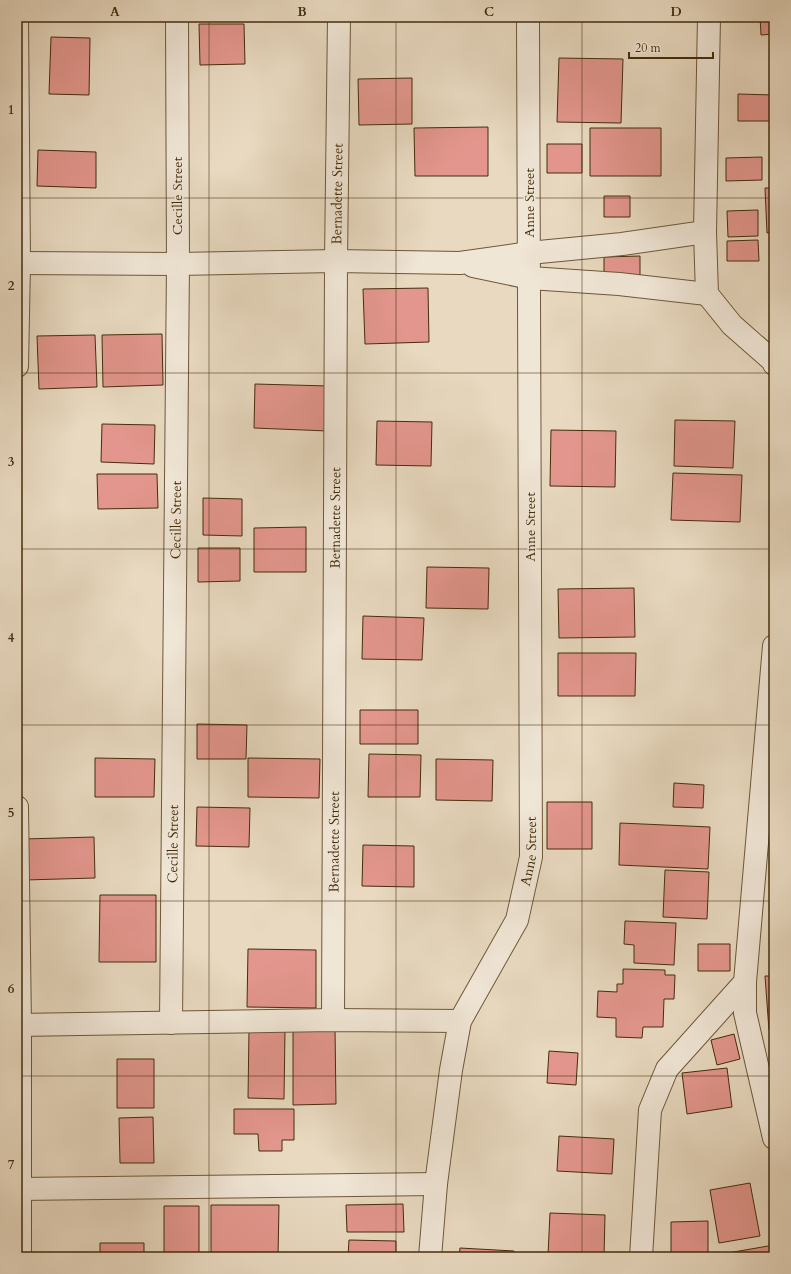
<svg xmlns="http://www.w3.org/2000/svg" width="791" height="1274" font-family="Cardo,serif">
<rect width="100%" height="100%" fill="#e8d9c0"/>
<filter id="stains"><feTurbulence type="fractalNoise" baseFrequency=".005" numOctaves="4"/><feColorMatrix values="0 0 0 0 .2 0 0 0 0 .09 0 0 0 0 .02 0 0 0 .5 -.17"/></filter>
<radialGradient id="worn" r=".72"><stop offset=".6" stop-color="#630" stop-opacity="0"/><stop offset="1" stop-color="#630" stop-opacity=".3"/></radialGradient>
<path fill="#e3968d" stroke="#452d0b" d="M 99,17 L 157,17 L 157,20 L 99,18 Z
M 760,17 L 774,17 L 774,34 L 761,35 Z
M 199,24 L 244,24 L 245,64 L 200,65 Z
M 51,37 L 90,38 L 89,95 L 49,94 Z
M 559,58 L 623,59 L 621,123 L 557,122 Z
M 412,78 L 412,124 L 359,125 L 358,79 Z
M 738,94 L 774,95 L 774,121 L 738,121 Z
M 488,127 L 488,176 L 415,176 L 414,128 Z
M 590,128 L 661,128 L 661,176 L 590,176 Z
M 547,144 L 582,144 L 582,173 L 547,173 Z
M 38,150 L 96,152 L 96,188 L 37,186 Z
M 762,157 L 762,180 L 726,181 L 726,158 Z
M 765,188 L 774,188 L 774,232 L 767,233 Z
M 604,196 L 630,196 L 630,217 L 604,217 Z
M 758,210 L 758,236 L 728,237 L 727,211 Z
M 758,240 L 759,261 L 727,261 L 727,241 Z
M 640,256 L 640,280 L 604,280 L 604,257 Z
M 428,288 L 429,342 L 365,344 L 363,289 Z
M 772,292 L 774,292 L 774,324 L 773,324 Z
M 162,334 L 163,385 L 103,387 L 102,335 Z
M 95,335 L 97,387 L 39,389 L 37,336 Z
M 255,384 L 329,386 L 328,431 L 254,428 Z
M 675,420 L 735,421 L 733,468 L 674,466 Z
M 377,421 L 432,422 L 431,466 L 376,465 Z
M 102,424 L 155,425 L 154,464 L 101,462 Z
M 551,430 L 616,431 L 615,487 L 550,486 Z
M 673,473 L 742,475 L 740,522 L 671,520 Z
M 97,474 L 157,474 L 158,508 L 98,509 Z
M 203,498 L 242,499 L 242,536 L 203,535 Z
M 306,527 L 306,572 L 254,572 L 254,528 Z
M 198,548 L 240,548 L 240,581 L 198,582 Z
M 427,567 L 489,568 L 488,609 L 426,608 Z
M 634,588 L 635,637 L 559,638 L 558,589 Z
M 363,616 L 424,618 L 422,660 L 362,659 Z
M 558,653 L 636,653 L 635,696 L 558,696 Z
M 360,710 L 418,710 L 418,744 L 360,744 Z
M 197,724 L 247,725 L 246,759 L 197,759 Z
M 369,754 L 421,755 L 420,797 L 368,797 Z
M 95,758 L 155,759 L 154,797 L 95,797 Z
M 248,758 L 320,759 L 319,798 L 248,797 Z
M 436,759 L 493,760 L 492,801 L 436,800 Z
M 674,783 L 704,785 L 703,808 L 673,807 Z
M 547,802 L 592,802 L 592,849 L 547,849 Z
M 197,807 L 250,808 L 249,847 L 196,846 Z
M 620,823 L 710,827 L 708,869 L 619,865 Z
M 94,837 L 95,878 L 25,880 L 24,839 Z
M 363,845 L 414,846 L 414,887 L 362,886 Z
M 665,870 L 709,872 L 707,919 L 663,917 Z
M 100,895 L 156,895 L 156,962 L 99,962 Z
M 625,921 L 676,923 L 674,965 L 634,963 L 634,945 L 624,944 Z
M 698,944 L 730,944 L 730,971 L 698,971 Z
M 248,949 L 316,950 L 316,1008 L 247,1007 Z
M 623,969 L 665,970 L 665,975 L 675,975 L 674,999 L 664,999 L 663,1027 L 643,1027 L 642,1038 L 616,1037 L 616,1018 L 597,1017 L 598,991 L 617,992 L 617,984 L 623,984 Z
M 765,976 L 774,976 L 774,1030 L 769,1030 Z
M 335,1028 L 336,1104 L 293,1105 L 293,1029 Z
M 249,1029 L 285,1030 L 284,1099 L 248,1098 Z
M 734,1034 L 740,1059 L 717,1065 L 711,1040 Z
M 549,1051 L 578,1053 L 576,1085 L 547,1083 Z
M 117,1059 L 154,1059 L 154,1108 L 117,1108 Z
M 727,1068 L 732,1107 L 687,1114 L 682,1073 Z
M 234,1109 L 294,1109 L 294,1140 L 282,1140 L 282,1151 L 259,1151 L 258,1134 L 234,1134 Z
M 153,1117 L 154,1163 L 120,1163 L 119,1118 Z
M 559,1136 L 614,1139 L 612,1174 L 557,1171 Z
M 750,1183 L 760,1236 L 719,1243 L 710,1190 Z
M 403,1204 L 404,1232 L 347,1232 L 346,1205 Z
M 211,1205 L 279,1205 L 278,1257 L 211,1257 Z
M 164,1206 L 199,1206 L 199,1257 L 164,1257 Z
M 550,1213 L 605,1215 L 604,1257 L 548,1255 Z
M 708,1221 L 708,1256 L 671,1256 L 671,1222 Z
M 349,1240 L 396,1241 L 396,1257 L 348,1257 Z
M 100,1243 L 144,1243 L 144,1257 L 100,1257 Z
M 774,1245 L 774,1257 L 722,1257 L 722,1254 Z
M 460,1248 L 514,1251 L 514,1257 L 459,1257 Z"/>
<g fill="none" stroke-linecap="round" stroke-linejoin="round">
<defs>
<g id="street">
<path d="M 709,17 L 705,232 L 707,294 L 732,325 L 773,361 L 774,364"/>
<path d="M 17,263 L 178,264 L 336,261 L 460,263 L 529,253 L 622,244 L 705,232"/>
<path d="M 473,266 L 530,278 L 619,284 L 707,294"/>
<path d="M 17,366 L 19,263 L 17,17"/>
<path d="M 17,807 L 20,1025 L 20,1257"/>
<path d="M 745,982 L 745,1013 L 774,1138"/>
<path id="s1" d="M 333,1020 L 336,261 L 339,17"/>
<path id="s2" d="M 171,1023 L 178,264 L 177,17"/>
<path d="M 17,1025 L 333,1020 L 460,1021"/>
<path d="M 17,1189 L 436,1184"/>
<path id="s3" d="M 430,1257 L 436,1184 L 451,1070 L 460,1021 L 517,920 L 531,857 L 528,17"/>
<path d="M 641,1257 L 650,1110 L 667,1069 L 745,982 L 774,646"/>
</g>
</defs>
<use href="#street" stroke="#6e5838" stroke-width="24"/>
<use href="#street" stroke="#f0e6d6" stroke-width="22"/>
</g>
<path fill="none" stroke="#452d0b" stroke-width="1" stroke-opacity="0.55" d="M 209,17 L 209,1257M 396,17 L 396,1257M 582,17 L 582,1257M 17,198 L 774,198M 17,373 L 774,373M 17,549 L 774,549M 17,725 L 774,725M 17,901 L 774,901M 17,1076 L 774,1076"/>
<g text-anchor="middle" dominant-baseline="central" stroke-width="3" stroke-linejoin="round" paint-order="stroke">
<g font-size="14" fill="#452d0b" stroke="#f0e6d6">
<text stroke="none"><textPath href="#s1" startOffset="826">Bernadette Street</textPath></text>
<text transform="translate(177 196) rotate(-90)">Cecille Street</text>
<text transform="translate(529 203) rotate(-90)">Anne Street</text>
<text stroke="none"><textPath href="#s1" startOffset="502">Bernadette Street</textPath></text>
<text stroke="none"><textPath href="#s2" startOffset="503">Cecille Street</textPath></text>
<text transform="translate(530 527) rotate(-90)">Anne Street</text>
<text stroke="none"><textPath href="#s1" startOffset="178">Bernadette Street</textPath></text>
<text stroke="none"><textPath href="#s2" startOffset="179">Cecille Street</textPath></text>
<text stroke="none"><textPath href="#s3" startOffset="424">Anne Street</textPath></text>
</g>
</g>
<rect width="791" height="1274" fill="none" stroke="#e8d9c0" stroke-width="44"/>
<path d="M629 52v6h84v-6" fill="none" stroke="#452d0b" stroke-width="2"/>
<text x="635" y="52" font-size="12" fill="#452d0b" stroke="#f0e6d6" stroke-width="3" paint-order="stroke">20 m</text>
<rect x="22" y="22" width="747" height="1230" fill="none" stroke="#452d0b" stroke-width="1.5"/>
<g font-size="13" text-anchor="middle" font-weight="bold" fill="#452d0b">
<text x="115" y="16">A</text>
<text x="302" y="16">B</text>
<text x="489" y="16">C</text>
<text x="676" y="16">D</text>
<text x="11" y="114">1</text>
<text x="11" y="290">2</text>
<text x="11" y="466">3</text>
<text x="11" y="642">4</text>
<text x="11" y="817">5</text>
<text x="11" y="993">6</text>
<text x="11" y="1169">7</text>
</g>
<rect width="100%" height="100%" filter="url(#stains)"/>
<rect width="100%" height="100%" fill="url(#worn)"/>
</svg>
